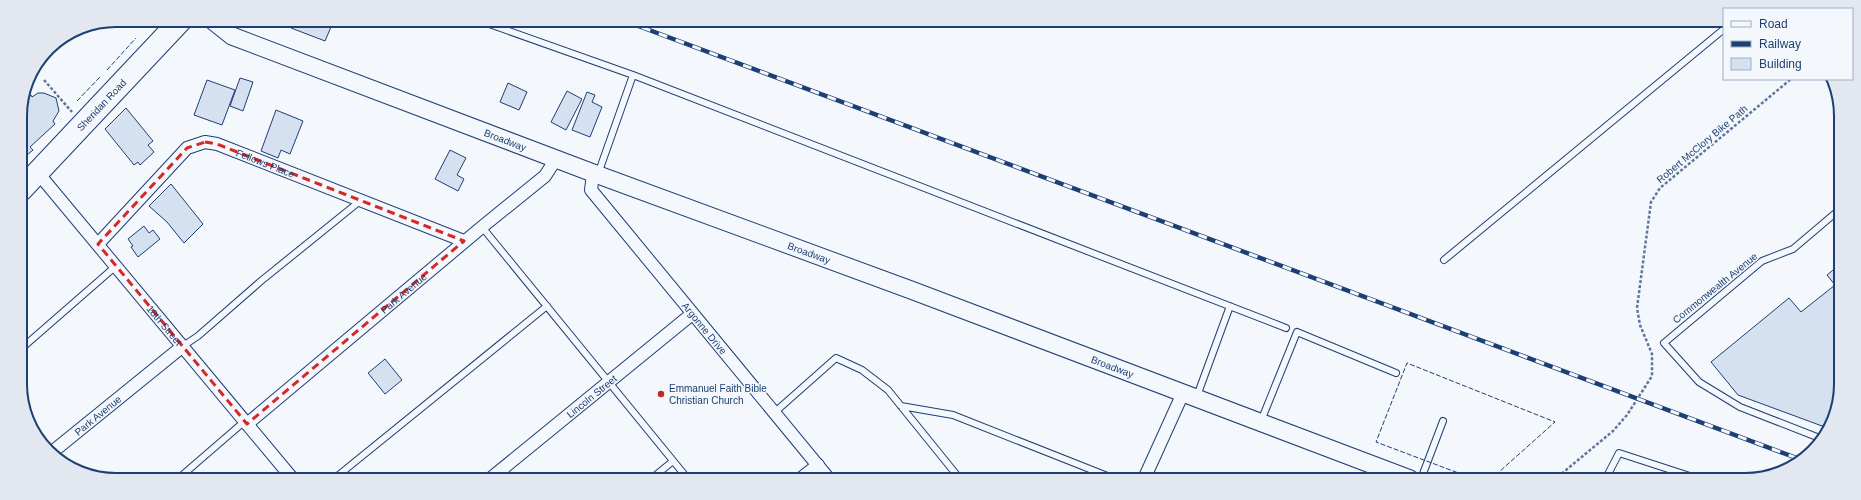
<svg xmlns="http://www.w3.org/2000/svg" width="1861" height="500" font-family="Arial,sans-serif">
<rect width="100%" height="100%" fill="#f4f7fb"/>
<path fill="#d5e0f0" stroke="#1d3f73" d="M 294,20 L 334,20 L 325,41 L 291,28 Z
M 240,78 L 253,82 L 243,111 L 230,106 Z
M 207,80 L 235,90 L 222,125 L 194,115 Z
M 508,83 L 527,92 L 519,110 L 500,102 Z
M 567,91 L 582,99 L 566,130 L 551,122 Z
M 587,92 L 595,95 L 592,102 L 602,107 L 590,137 L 572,130 Z
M 38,93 L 44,93 L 56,98 L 59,111 L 53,121 L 55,124 L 30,147 L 33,150 L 20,161 L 20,110 L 22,101 L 27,97 L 31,95 L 32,97 Z
M 126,108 L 153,141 L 148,145 L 154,152 L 140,165 L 138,162 L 134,165 L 105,129 Z
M 276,110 L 303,121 L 290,154 L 281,150 L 278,158 L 261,151 Z
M 450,150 L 466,158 L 457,175 L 464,179 L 458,191 L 435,179 Z
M 171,184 L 203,224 L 184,243 L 167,222 L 149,206 Z
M 144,226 L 149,233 L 153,230 L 160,239 L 138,257 L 131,247 L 133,246 L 128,239 Z
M 1839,265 L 1839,403 L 1833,418 L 1822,426 L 1738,395 L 1711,362 L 1789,298 L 1801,312 L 1835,285 L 1827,275 Z
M 385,359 L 402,380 L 385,394 L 368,373 Z"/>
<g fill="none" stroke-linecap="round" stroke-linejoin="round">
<defs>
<path id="lane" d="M 478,20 L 633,75 L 1286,328
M 29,78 L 32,73
M 598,174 L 633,75
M 482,227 L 688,479
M 1444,260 L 1724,29
M 183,346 L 198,336 L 261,281 L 360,201
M 22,348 L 116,266
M 1197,396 L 1230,306
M 901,406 L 953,415 L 1115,479
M 775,412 L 836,358 L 862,370 L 888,390 L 960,479
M 1261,421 L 1297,332 L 1396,373
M 1822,439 L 1740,407 L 1699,382 L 1664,343 L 1762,261 L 1793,249 L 1839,210
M 179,478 L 245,421
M 335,478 L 547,306
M 651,479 L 673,461
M 1421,479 L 1443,421
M 1605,480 L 1619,453 L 1702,480"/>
<g id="street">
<path id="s1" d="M 38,173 L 292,478"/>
<path id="s2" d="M 593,173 L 591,190 L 829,479"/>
<path id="s3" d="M 98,244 L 187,148 L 205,142 L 217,144 L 464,241"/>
<path id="s4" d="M 247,424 L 482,227 L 545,176 L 556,159"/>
<path id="s5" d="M 51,453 L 183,346"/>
<path id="s6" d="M 490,479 L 692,314"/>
<path d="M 800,479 L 818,465"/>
<path d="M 1144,479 L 1183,393"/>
</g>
<g id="secondary">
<path id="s7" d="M 212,20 L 232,36 L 593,173 L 911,290 L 1410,479"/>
</g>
<g id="highway">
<path id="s8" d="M 21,190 L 181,20"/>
</g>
</defs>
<use href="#lane" stroke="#1d3f73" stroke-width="8"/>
<use href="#street" stroke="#1d3f73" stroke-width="14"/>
<use href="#secondary" stroke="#1d3f73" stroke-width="19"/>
<use href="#highway" stroke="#1d3f73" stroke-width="24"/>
<path stroke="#5e769c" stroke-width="2.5" stroke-dasharray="3 2" stroke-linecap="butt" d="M 44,80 L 72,112
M 1554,480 L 1613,431 L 1627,415 L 1652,376 L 1652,354 L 1640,325 L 1637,308 L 1651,202 L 1660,188 L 1791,79"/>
<use href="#lane" stroke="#f4f7fb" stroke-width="6"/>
<use href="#street" stroke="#f4f7fb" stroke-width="12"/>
<use href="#secondary" stroke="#f4f7fb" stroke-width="17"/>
<use href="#highway" stroke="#f4f7fb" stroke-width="22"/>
<defs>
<path id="rail" d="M 625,21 L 1802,460"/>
</defs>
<use href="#rail" stroke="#1d3f73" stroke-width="4.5"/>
<use href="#rail" stroke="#f4f7fb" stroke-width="3" stroke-dasharray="9" stroke-linecap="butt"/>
<path stroke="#1d3f73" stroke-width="1" stroke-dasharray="5 2" stroke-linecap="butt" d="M 107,70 L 136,38
M 77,101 L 100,77
M 1477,480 L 1376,442 L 1407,363 L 1555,422 L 1490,480"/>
</g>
<path fill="none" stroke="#d62828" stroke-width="3" stroke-dasharray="8 5" stroke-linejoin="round" d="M 205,142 L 217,144 L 464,241 L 247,424 L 98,244 L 187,148 Z"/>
<circle fill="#c62828" stroke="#f4f7fb" stroke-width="1.5" cx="661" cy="394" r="4"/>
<g text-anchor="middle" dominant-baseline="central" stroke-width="3" stroke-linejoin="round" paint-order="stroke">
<g font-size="10" fill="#1d3f73" stroke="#f4f7fb">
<text stroke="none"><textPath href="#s8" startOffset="117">Sheridan Road</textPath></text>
<text stroke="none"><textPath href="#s7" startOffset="318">Broadway</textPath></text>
<text transform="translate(1702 144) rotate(-40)">Robert McClory Bike Path</text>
<text stroke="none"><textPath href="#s3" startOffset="214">Fellows Place</textPath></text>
<text stroke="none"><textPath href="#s7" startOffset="642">Broadway</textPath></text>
<text transform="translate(1715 288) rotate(-39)">Commonwealth Avenue</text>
<text stroke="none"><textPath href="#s4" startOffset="204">Park Avenue</textPath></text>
<text stroke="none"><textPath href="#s1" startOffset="198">18th Street</textPath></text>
<text stroke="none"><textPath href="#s2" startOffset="196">Argonne Drive</textPath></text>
<text stroke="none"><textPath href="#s7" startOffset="966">Broadway</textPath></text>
<text stroke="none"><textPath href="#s6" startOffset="131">Lincoln Street</textPath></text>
<text stroke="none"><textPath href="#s5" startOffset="60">Park Avenue</textPath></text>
</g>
<g font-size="10" fill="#1d3f73" stroke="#f4f7fb" text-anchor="start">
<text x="669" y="388">Emmanuel Faith Bible<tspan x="669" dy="12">Christian Church</tspan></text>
</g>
</g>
<path d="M0 0H1861V500H0ZM116 27H1745A89 89 0 0 1 1834 116V384A89 89 0 0 1 1745 473H116A89 89 0 0 1 27 384V116A89 89 0 0 1 116 27Z" fill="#e3e8f0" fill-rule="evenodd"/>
<path fill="none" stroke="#1d3f73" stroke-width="2" d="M116 27H1745A89 89 0 0 1 1834 116V384A89 89 0 0 1 1745 473H116A89 89 0 0 1 27 384V116A89 89 0 0 1 116 27Z"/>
<rect x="1723" y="8" width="130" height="72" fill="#f4f7fb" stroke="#9eadc5"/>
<rect x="1731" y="21" width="20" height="6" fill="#f4f7fb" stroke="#9eadc5"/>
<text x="1759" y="28" font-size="12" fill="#1d3f73">Road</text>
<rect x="1731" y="41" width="20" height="6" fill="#1d3f73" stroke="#9eadc5"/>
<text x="1759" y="48" font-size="12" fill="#1d3f73">Railway</text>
<rect x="1731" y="58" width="20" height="12" fill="#d5e0f0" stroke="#9eadc5"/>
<text x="1759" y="68" font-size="12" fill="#1d3f73">Building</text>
</svg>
